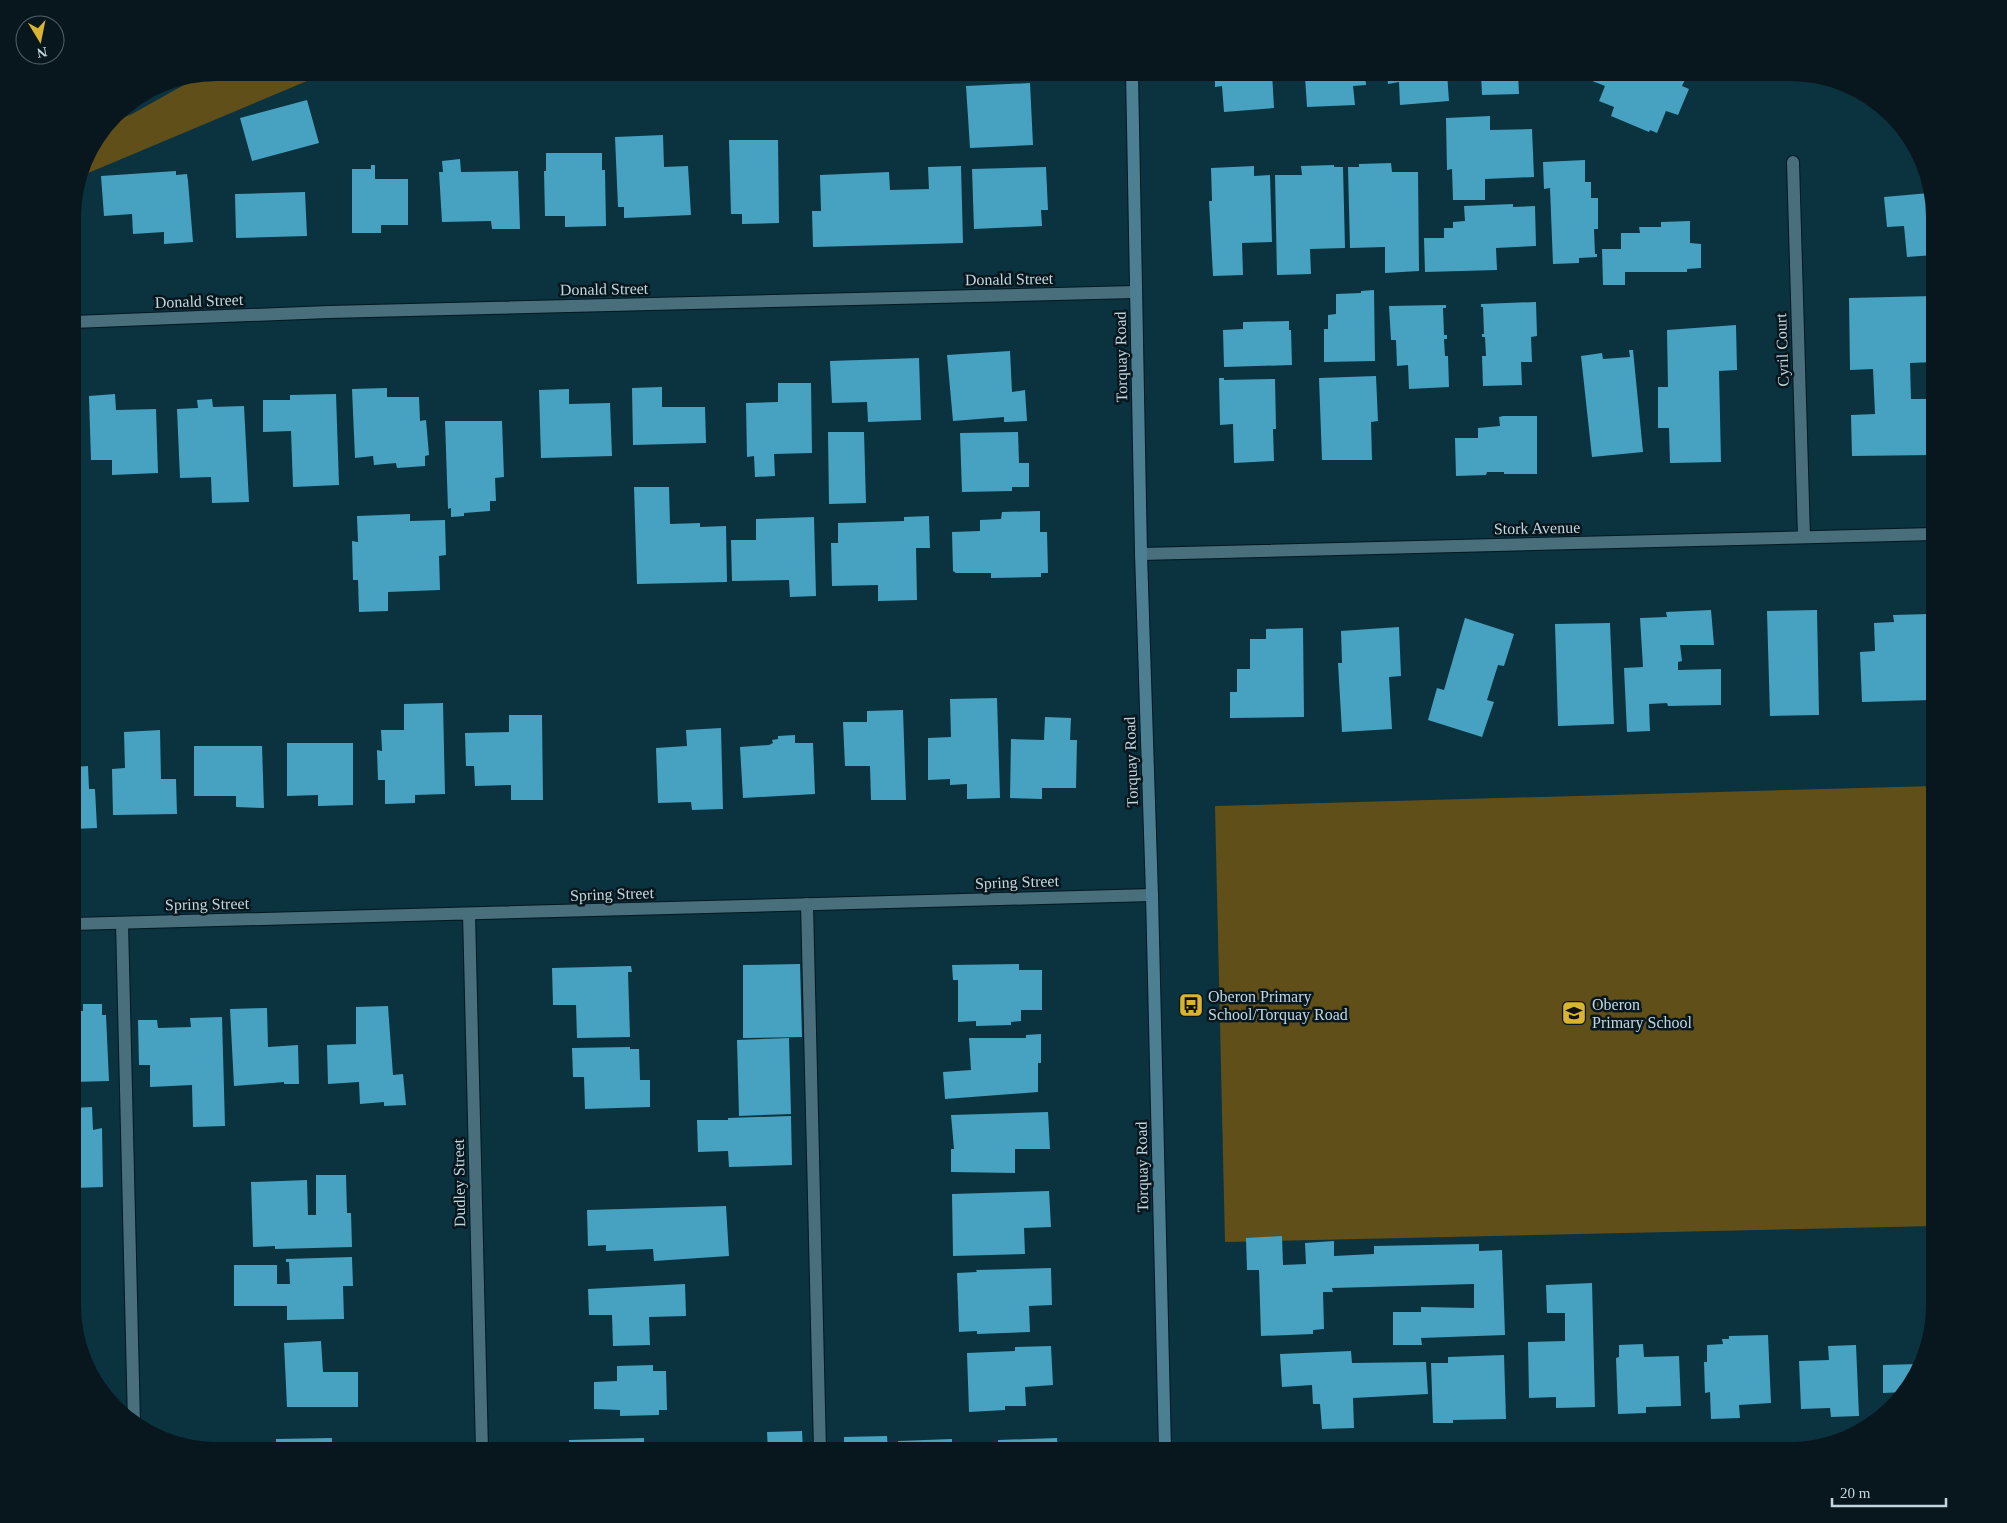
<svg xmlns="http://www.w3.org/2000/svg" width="2007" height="1523" font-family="'Times New Roman',serif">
<rect width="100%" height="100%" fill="#0b323f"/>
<path fill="#614f1a" d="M 217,73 L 326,73 L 81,176 L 87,154 L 110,123 L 132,114 L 200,76 Z
M 1934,786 L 1934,1226 L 1225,1242 L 1215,806 Z"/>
<path fill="#47a2c2" d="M 824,73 L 912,73 L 912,75 L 824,76 Z
M 1215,73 L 1272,73 L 1274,108 L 1224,112 L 1222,86 L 1215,87 Z
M 1307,73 L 1365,73 L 1366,85 L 1353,86 L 1355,105 L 1307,107 L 1305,77 L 1307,78 Z
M 1387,73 L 1447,73 L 1449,101 L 1400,105 L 1399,82 L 1388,84 Z
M 1481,73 L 1518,73 L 1519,94 L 1482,95 Z
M 1578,73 L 1688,73 L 1682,86 L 1689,89 L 1678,115 L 1666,111 L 1657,133 L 1650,130 L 1649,132 L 1611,116 L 1614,107 L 1599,101 L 1605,86 L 1577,75 Z
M 1030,83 L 1033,145 L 970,148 L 966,86 Z
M 307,100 L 319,143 L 252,161 L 240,118 Z
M 1490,116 L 1490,130 L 1532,129 L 1534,177 L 1485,179 L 1485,200 L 1453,200 L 1452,169 L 1447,170 L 1446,118 Z
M 663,135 L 664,167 L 688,166 L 691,215 L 624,218 L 624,207 L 618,207 L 615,137 Z
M 729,140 L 778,140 L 779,223 L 742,224 L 742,214 L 731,214 Z
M 546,153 L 602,153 L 602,170 L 605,170 L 606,226 L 565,227 L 565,216 L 545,216 L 544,171 L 546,171 Z
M 460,159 L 461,172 L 518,171 L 520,229 L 492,229 L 491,221 L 442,222 L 439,172 L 443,172 L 442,161 Z
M 1585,160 L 1585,182 L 1591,182 L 1591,198 L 1598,198 L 1598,229 L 1594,229 L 1595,254 L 1597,254 L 1597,257 L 1579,258 L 1579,263 L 1553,264 L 1550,188 L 1544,189 L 1543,162 Z
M 1391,163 L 1392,172 L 1418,172 L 1419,271 L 1385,273 L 1385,247 L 1350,248 L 1348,167 L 1359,167 L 1359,164 Z
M 371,165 L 375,165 L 375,179 L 408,179 L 408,225 L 381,225 L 381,233 L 352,233 L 352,169 L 371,169 Z
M 1334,165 L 1334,167 L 1343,167 L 1345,248 L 1310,249 L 1311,274 L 1277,275 L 1275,175 L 1302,175 L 1301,166 Z
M 961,166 L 963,243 L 813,247 L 812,211 L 821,211 L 820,175 L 889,172 L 890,190 L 929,189 L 928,167 Z
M 1254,166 L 1254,176 L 1270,175 L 1272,242 L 1242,243 L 1243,275 L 1213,276 L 1209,201 L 1212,201 L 1211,168 Z
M 1046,167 L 1048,210 L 1041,210 L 1042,226 L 974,229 L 972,169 Z
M 176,171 L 176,175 L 187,174 L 188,181 L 193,242 L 164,244 L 164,232 L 133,234 L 132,214 L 104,216 L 101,176 Z
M 305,192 L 307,236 L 236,238 L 235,194 Z
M 1929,193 L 1934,217 L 1934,255 L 1907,257 L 1904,226 L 1887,227 L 1884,197 Z
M 1513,204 L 1513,207 L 1535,206 L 1536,246 L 1496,248 L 1497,270 L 1425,272 L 1424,238 L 1444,238 L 1444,228 L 1453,228 L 1453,222 L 1465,221 L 1464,206 Z
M 1690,221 L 1690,243 L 1701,244 L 1701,268 L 1687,269 L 1687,272 L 1625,272 L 1625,285 L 1603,285 L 1602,249 L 1621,249 L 1621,233 L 1640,233 L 1639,227 L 1661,227 L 1661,222 Z
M 1374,290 L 1375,361 L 1324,362 L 1324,329 L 1328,329 L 1328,315 L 1336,314 L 1336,294 L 1361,293 L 1361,291 Z
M 1934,296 L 1934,362 L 1910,363 L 1911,399 L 1932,399 L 1933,455 L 1852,456 L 1851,415 L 1875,414 L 1873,369 L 1850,370 L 1849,298 Z
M 1536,302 L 1537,336 L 1531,337 L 1532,362 L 1521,362 L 1522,385 L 1483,386 L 1482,356 L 1486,356 L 1485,337 L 1482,337 L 1482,334 L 1484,334 L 1483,307 L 1481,307 L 1481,304 Z
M 1446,305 L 1446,308 L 1443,308 L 1444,335 L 1447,335 L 1447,339 L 1444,339 L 1445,356 L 1448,356 L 1449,387 L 1409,389 L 1408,365 L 1397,366 L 1396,340 L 1391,340 L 1389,306 Z
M 1289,321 L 1289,330 L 1291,330 L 1292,365 L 1224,367 L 1223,330 L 1243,329 L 1243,322 Z
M 1736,325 L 1737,370 L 1719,371 L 1721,462 L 1670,463 L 1669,428 L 1658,428 L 1658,387 L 1668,387 L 1667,330 Z
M 1629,350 L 1633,350 L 1643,452 L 1592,457 L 1581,356 L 1602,353 L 1603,359 L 1630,357 Z
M 1010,351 L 1012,392 L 1025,390 L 1027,421 L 1004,422 L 1004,417 L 953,421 L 947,355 Z
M 919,358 L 921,420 L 868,422 L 867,402 L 832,403 L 830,361 Z
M 1376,376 L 1378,421 L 1371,422 L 1372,460 L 1322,460 L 1319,378 Z
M 1219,378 L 1224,378 L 1224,380 L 1275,379 L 1276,429 L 1273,429 L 1274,461 L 1234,463 L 1233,424 L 1220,425 Z
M 778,383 L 811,383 L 812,453 L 774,454 L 775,476 L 755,477 L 754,456 L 747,457 L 746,403 L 778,402 Z
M 662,387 L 662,407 L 705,407 L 706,443 L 633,445 L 632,388 Z
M 387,388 L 387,397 L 419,397 L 420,421 L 426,420 L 429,455 L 425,456 L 425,466 L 397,468 L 396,463 L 374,465 L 373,456 L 355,458 L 352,389 Z
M 569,389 L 569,404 L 610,403 L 612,456 L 541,458 L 539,390 Z
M 115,394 L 116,410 L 156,409 L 158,473 L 112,475 L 112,460 L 91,460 L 89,396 Z
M 336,394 L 339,485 L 293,487 L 291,431 L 263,432 L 263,400 L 290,400 L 290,395 Z
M 212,399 L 213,407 L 244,406 L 249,502 L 212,503 L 211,477 L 180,478 L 177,409 L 198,408 L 197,400 Z
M 1503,416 L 1537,416 L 1537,474 L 1504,474 L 1504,472 L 1487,472 L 1486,475 L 1456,476 L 1455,438 L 1478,438 L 1478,428 L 1500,426 L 1499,417 Z
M 445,421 L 502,421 L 504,477 L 495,478 L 496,501 L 490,501 L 490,511 L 464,513 L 464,516 L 451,517 L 451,508 L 448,509 Z
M 828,432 L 864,432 L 866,503 L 829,504 Z
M 1018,432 L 1019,463 L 1029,463 L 1029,487 L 1012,487 L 1012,491 L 962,492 L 960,433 Z
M 634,487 L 669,487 L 670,524 L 700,523 L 700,527 L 726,526 L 727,582 L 637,584 Z
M 1040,511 L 1040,532 L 1047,532 L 1048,573 L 1041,573 L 1041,577 L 991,578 L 991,573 L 956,573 L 953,571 L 952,532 L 980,531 L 980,520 L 1001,519 L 1002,512 Z
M 410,514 L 410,521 L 445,520 L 446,555 L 439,556 L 440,590 L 388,592 L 388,611 L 359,612 L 358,580 L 353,580 L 352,541 L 358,542 L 357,516 Z
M 929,516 L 930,548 L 916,548 L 917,600 L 878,601 L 878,585 L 832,586 L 831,543 L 838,543 L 838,523 L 904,521 L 904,517 Z
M 814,517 L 816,596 L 790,597 L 789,580 L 732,581 L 731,540 L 756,540 L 756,519 Z
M 1711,610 L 1714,645 L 1680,645 L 1682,661 L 1678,662 L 1678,670 L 1721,669 L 1721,705 L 1668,706 L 1667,703 L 1649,704 L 1650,731 L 1627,732 L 1624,668 L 1643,667 L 1640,618 L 1667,617 L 1666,612 Z
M 1817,610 L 1819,715 L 1770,716 L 1767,611 Z
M 1929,614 L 1932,700 L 1862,702 L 1860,652 L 1875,651 L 1874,623 L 1894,622 L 1893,615 Z
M 1465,618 L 1514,634 L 1504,666 L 1498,665 L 1487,700 L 1494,702 L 1482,737 L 1428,720 L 1437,688 L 1444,690 Z
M 1610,623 L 1614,724 L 1558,726 L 1555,624 Z
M 1399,627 L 1401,676 L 1389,677 L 1392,729 L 1342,732 L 1338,663 L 1342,663 L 1341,631 Z
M 1303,628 L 1304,717 L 1230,718 L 1230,692 L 1237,692 L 1237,669 L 1250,669 L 1250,639 L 1266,639 L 1266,629 Z
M 997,698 L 1000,798 L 967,799 L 967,784 L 950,785 L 950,779 L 928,780 L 928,738 L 951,737 L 950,699 Z
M 443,703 L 445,794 L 415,795 L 415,803 L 385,804 L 385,780 L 378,780 L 377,750 L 382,751 L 381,730 L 404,730 L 404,704 Z
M 903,710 L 906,800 L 871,800 L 870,766 L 845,766 L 843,722 L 867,722 L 867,711 Z
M 509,715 L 542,715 L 543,800 L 511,800 L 511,785 L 475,786 L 474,766 L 466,766 L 465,733 L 509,732 Z
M 1045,717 L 1071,718 L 1070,740 L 1077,740 L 1076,788 L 1042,788 L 1042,799 L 1010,798 L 1011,739 L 1044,740 Z
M 721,728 L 723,809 L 692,810 L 691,802 L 658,803 L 656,748 L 687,746 L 686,730 Z
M 160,730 L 161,779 L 176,779 L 177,814 L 113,815 L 112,769 L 125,768 L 124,732 Z
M 795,735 L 795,743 L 813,743 L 815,794 L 743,798 L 740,747 L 769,745 L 773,743 L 772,740 L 778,739 L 778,736 Z
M 287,743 L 353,743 L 353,805 L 318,806 L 318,795 L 287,796 Z
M 194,746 L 262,746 L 264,808 L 236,807 L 236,796 L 194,796 Z
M 88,766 L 89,789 L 95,789 L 97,828 L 73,829 L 73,767 Z
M 800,964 L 802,1037 L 743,1038 L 743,965 Z
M 1019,964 L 1019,970 L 1042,970 L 1042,1010 L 1021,1010 L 1021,1021 L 1011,1022 L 1011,1025 L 976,1026 L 976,1021 L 958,1022 L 958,980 L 953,980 L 952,965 Z
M 631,966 L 632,972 L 628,972 L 630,1037 L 577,1038 L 576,1005 L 553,1005 L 552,968 Z
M 83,1004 L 102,1004 L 102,1015 L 106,1015 L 109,1081 L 73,1082 L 73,1011 L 83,1011 Z
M 388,1006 L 393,1075 L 403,1074 L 406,1105 L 384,1106 L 384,1102 L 360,1104 L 359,1082 L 328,1084 L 327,1045 L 356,1044 L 356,1007 Z
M 267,1008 L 268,1047 L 298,1045 L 299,1084 L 284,1084 L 284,1082 L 234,1086 L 230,1009 Z
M 222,1017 L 225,1126 L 193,1127 L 192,1085 L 150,1087 L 150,1065 L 139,1065 L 138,1020 L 157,1020 L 158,1028 L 191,1027 L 190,1018 Z
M 1041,1034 L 1041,1063 L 1038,1063 L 1038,1092 L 945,1099 L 943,1072 L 971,1070 L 969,1038 L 1026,1038 L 1026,1035 Z
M 789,1038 L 791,1114 L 739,1116 L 737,1040 Z
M 630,1047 L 630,1049 L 639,1049 L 640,1080 L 650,1080 L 650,1107 L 585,1109 L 584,1077 L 573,1077 L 572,1048 Z
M 92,1107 L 93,1130 L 102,1128 L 103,1187 L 73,1188 L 73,1108 Z
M 1048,1112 L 1050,1149 L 1015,1149 L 1015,1173 L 951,1172 L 951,1149 L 954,1149 L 951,1115 Z
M 791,1116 L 792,1165 L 729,1167 L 728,1151 L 698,1152 L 697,1120 L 728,1120 L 728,1118 Z
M 316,1175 L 346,1175 L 347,1213 L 351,1213 L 352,1247 L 275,1249 L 275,1246 L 253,1247 L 251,1182 L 307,1180 L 308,1215 L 316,1215 Z
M 1049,1191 L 1051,1227 L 1024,1228 L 1025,1254 L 953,1256 L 952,1194 Z
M 726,1206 L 729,1256 L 654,1261 L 653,1249 L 606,1251 L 606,1245 L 588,1246 L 587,1210 Z
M 1282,1236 L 1283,1265 L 1306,1264 L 1305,1243 L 1334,1241 L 1334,1256 L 1374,1254 L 1374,1246 L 1479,1244 L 1479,1251 L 1502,1250 L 1505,1335 L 1421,1338 L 1422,1345 L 1393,1345 L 1393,1312 L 1421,1312 L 1421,1307 L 1474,1308 L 1474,1284 L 1332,1288 L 1333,1292 L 1323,1292 L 1324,1329 L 1313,1330 L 1313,1334 L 1261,1336 L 1259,1270 L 1247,1270 L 1246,1238 Z
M 352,1257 L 353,1286 L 343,1286 L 344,1319 L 287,1320 L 287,1306 L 234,1306 L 234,1265 L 277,1265 L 277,1284 L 290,1284 L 289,1262 L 286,1262 L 286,1259 Z
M 1051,1268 L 1052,1305 L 1029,1306 L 1030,1332 L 977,1334 L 977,1331 L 959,1332 L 957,1273 L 977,1272 L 976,1270 Z
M 1592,1283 L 1595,1407 L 1556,1408 L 1556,1397 L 1529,1398 L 1528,1342 L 1565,1341 L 1565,1313 L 1547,1313 L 1546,1285 Z
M 685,1284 L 686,1316 L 649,1317 L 650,1345 L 613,1346 L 612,1315 L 589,1315 L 588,1289 Z
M 1768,1335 L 1771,1403 L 1739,1405 L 1740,1418 L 1711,1419 L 1710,1392 L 1705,1393 L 1704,1362 L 1707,1362 L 1707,1345 L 1723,1344 L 1722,1339 L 1729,1339 L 1729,1336 Z
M 321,1341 L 323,1372 L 358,1372 L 358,1407 L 287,1407 L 284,1343 Z
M 1643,1344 L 1644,1357 L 1679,1356 L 1681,1406 L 1646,1407 L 1646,1413 L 1618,1414 L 1616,1358 L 1619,1357 L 1619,1345 Z
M 1856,1345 L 1859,1416 L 1831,1417 L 1830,1408 L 1801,1409 L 1799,1361 L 1829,1360 L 1828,1346 Z
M 1051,1346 L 1053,1385 L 1025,1387 L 1026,1406 L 1005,1406 L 1005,1410 L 969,1412 L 967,1353 L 1015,1351 L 1015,1347 Z
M 1351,1351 L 1352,1363 L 1426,1362 L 1428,1394 L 1353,1398 L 1354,1428 L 1322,1429 L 1320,1404 L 1313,1404 L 1312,1385 L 1282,1387 L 1280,1354 Z
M 1918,1353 L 1927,1353 L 1905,1392 L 1883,1393 L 1883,1365 L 1918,1364 Z
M 1504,1355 L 1506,1419 L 1453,1420 L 1453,1423 L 1433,1423 L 1431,1363 L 1448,1363 L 1448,1357 Z
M 653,1365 L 653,1371 L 666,1371 L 667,1410 L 659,1410 L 659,1415 L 620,1416 L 620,1410 L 594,1409 L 594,1382 L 617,1381 L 617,1366 Z
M 802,1431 L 803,1450 L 768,1450 L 767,1432 Z
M 887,1436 L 888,1450 L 844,1450 L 844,1437 Z
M 332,1438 L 332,1450 L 276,1450 L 276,1439 Z
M 644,1438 L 644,1450 L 570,1450 L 569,1440 Z
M 1057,1438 L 1058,1450 L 998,1450 L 998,1440 Z
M 952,1439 L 952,1450 L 899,1450 L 898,1441 Z"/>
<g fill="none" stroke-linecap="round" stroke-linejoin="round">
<defs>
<path id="lane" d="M 807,904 L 820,1450
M 122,923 L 134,1423"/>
<path id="street" d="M 1793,162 L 1804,537
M 73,322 L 329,312 L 1135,292
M 1141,554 L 1934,534
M 469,914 L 482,1450
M 73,924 L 1152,895"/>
<path id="secondary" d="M 1132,73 L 1141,554 L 1152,895 L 1165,1450"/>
</defs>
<use href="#lane" stroke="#001822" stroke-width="14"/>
<use href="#street" stroke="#001822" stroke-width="14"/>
<use href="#secondary" stroke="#001822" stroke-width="14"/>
<use href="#lane" stroke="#496e7c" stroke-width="12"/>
<use href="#street" stroke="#496e7c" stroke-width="12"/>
<use href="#secondary" stroke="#4c7f92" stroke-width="12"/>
</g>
<defs>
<symbol id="bus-square" viewBox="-11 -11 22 22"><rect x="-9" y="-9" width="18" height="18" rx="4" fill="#dbb333" stroke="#08171d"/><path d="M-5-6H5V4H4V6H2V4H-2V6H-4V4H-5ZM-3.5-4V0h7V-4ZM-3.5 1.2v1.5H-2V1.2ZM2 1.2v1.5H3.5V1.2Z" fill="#111"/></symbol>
<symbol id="school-square" viewBox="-11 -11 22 22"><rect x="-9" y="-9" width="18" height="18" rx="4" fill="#dbb333" stroke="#08171d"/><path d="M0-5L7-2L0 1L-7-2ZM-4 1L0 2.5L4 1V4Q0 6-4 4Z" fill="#111"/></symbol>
</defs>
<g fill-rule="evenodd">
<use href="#bus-square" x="1177" y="991" width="28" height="28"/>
<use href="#school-square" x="1560" y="999" width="28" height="28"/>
</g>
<g text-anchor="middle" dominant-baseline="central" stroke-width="5" stroke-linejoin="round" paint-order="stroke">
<g font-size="16" fill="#c3d6df" stroke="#08171d">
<text transform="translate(1009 279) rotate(-1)">Donald Street</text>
<text transform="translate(604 289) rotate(-1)">Donald Street</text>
<text transform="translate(199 301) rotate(-2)">Donald Street</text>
<text transform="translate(1782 350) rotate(-92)">Cyril Court</text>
<text transform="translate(1121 357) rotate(-91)">Torquay Road</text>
<text transform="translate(1537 528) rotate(-1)">Stork Avenue</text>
<text transform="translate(1131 762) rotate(-92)">Torquay Road</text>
<text transform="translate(1017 882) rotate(-2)">Spring Street</text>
<text transform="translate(612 894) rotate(-2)">Spring Street</text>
<text transform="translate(207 904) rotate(-1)">Spring Street</text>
<text transform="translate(1142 1167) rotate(-91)">Torquay Road</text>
<text transform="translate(459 1183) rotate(-91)">Dudley Street</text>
</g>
<g font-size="16" fill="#c3d6df" stroke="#08171d" text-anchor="start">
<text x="1208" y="996">Oberon Primary<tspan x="1208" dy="18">School/Torquay Road</tspan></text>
<text x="1592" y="1004">Oberon<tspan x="1592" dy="18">Primary School</tspan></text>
</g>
</g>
<path d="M0 0H2007V1523H0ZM217 81H1790A136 136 0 0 1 1926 217V1306A136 136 0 0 1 1790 1442H217A136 136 0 0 1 81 1306V217A136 136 0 0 1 217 81Z" fill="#08171d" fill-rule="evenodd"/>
<g transform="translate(40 40) rotate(170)"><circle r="24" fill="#08171d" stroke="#53636b"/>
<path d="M0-4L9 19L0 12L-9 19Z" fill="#dbb333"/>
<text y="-8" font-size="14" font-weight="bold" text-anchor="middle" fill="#c3d6df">N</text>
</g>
<path d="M1832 1498v8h114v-8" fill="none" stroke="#c3d6df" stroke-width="2.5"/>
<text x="1840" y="1498" font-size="15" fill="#c3d6df" stroke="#08171d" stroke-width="4" paint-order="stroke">20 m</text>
</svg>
